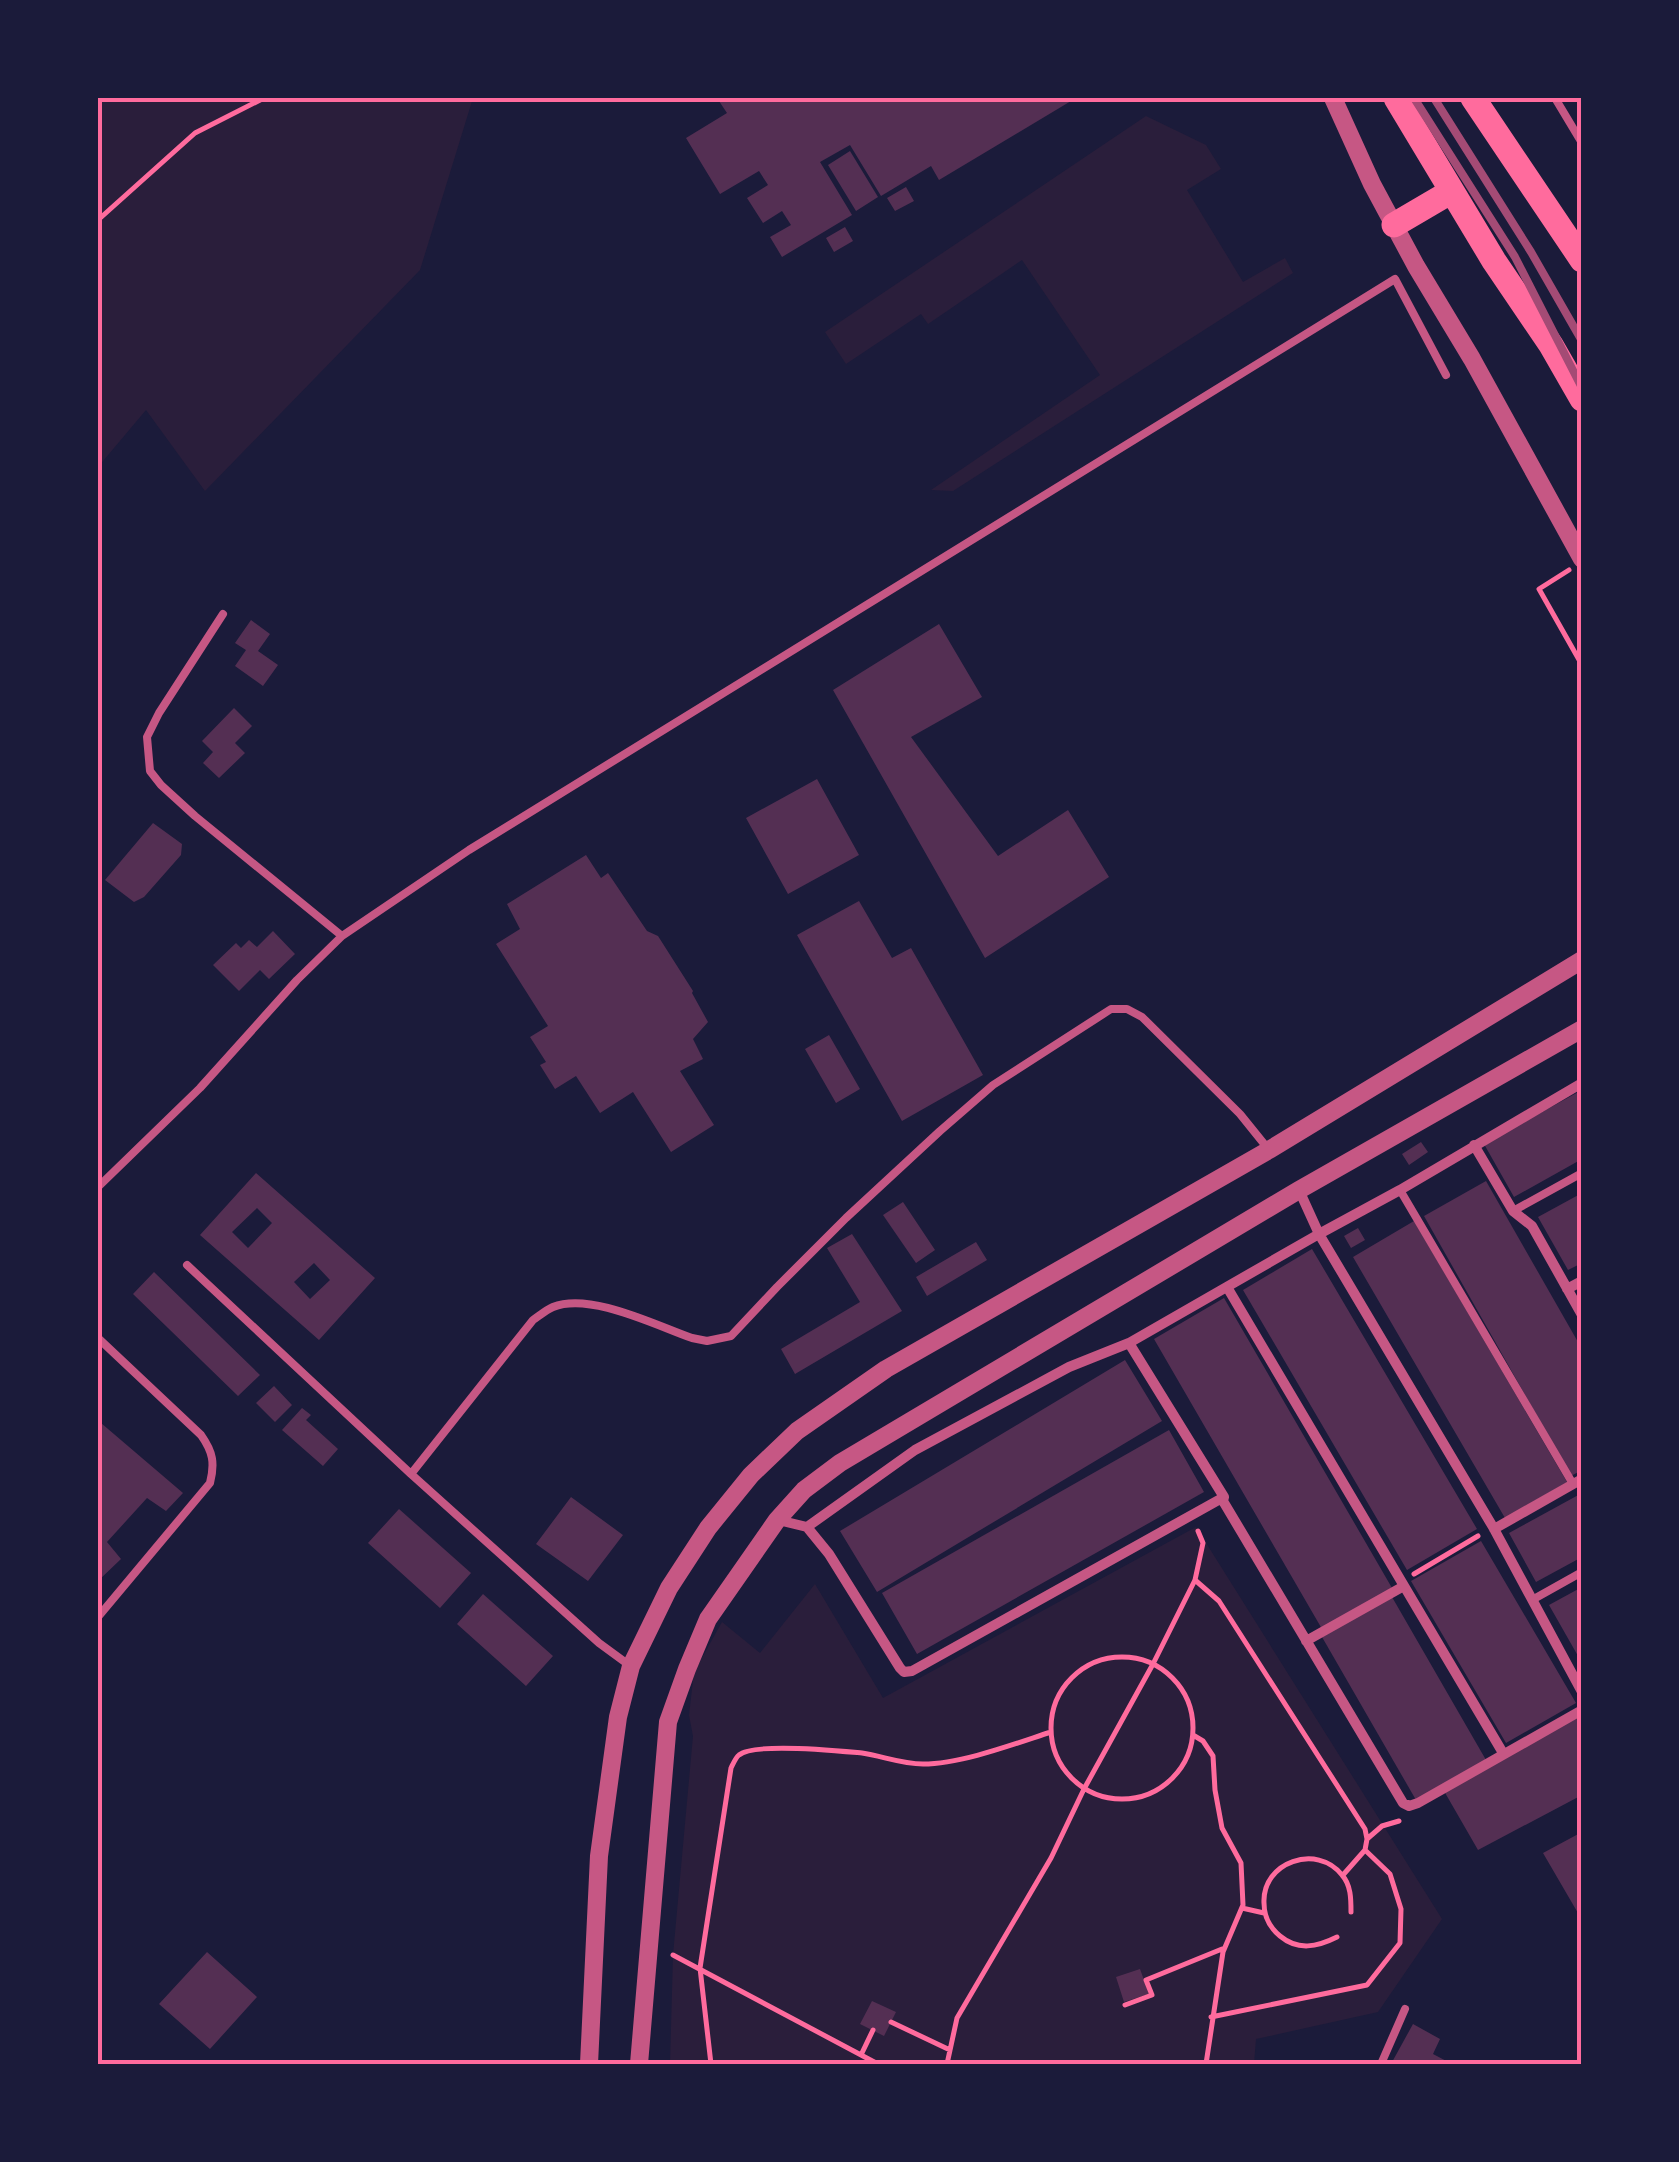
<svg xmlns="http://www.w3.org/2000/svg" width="1679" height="2162" font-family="'Public Sans',sans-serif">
<rect width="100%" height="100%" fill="#1b1b3a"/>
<path fill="#2a1e3b" d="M 98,98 L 473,98 L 420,270 L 205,491 L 146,410 L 98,467 Z
M 1146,116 L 1206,145 L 1221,169 L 1187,190 L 1243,282 L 1285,258 L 1293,273 L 953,491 L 931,490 L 1100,375 L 1022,260 L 928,324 L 921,314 L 846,364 L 825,332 Z
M 1196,1527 L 1442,1919 L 1378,2012 L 1256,2039 L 1254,2064 L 670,2064 L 673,1955 L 693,1736 L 689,1715 L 694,1672 L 722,1622 L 760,1653 L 815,1584 L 883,1698 Z"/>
<path fill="#542f53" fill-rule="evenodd" d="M 717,98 L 829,99 L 1076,98 L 939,180 L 931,166 L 881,196 L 850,145 L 820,162 L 852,215 L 782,257 L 770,237 L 791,225 L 782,211 L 763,223 L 747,198 L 768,185 L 759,171 L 720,194 L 686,138 L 727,113 Z
M 850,151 L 878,197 L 856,211 L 828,165 Z
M 906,187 L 914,201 L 895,211 L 887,198 Z
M 845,227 L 853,241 L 834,252 L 826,238 Z
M 251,620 L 270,634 L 258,651 L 278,665 L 263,686 L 235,666 L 246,650 L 235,643 Z
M 939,624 L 982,697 L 911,737 L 998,856 L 1068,810 L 1109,877 L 985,958 L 833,690 Z
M 234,708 L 252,726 L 235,743 L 245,753 L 219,778 L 203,763 L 213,752 L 202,741 Z
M 817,779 L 859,855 L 788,894 L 746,818 Z
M 153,823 L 182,844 L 181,855 L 144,897 L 134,902 L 105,880 Z
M 586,855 L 601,878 L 608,873 L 647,931 L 658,936 L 693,991 L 692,993 L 708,1022 L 693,1039 L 703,1059 L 680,1071 L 714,1125 L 671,1152 L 633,1092 L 600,1113 L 576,1076 L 555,1089 L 540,1065 L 546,1062 L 530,1037 L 548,1026 L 496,944 L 520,929 L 507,904 Z
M 859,901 L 892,958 L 911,948 L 983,1075 L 902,1121 L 797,935 Z
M 273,931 L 295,954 L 269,979 L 260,970 L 239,991 L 213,965 L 236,943 L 241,948 L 249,940 L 257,947 Z
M 829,1035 L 860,1089 L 836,1103 L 805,1049 Z
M 1582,1090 L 1582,1159 L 1514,1197 L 1484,1144 Z
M 1421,1142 L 1428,1152 L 1409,1165 L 1402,1154 Z
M 256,1173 L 375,1278 L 319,1340 L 200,1235 ZM 257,1208 L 272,1223 L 248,1248 L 232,1232 ZM 314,1263 L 330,1280 L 310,1299 L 294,1282 Z
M 1486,1181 L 1582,1349 L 1582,1470 L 1571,1476 L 1424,1216 Z
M 1582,1193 L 1582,1263 L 1568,1270 L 1538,1217 Z
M 903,1202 L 935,1250 L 916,1263 L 883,1215 Z
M 1414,1221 L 1567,1482 L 1505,1518 L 1353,1257 Z
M 1358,1228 L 1365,1240 L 1351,1248 L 1344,1236 Z
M 852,1234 L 902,1311 L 795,1374 L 781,1349 L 860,1302 L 827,1248 Z
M 976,1242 L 987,1260 L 927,1296 L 916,1277 Z
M 1312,1249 L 1477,1529 L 1407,1570 L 1243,1290 Z
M 154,1272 L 260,1375 L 238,1396 L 133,1294 Z
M 1224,1298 L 1392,1588 L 1322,1629 L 1154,1339 Z
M 1125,1360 L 1162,1421 L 877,1592 L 840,1531 Z
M 274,1386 L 292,1405 L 275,1422 L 256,1403 Z
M 302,1408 L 311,1415 L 306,1420 L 338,1449 L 323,1466 L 282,1430 Z
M 101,1423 L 183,1493 L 166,1511 L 147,1498 L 107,1542 L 121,1559 L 98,1581 L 98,1427 Z
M 1169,1430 L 1204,1492 L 917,1654 L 882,1593 Z
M 1582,1493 L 1582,1557 L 1536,1582 L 1509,1533 Z
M 571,1497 L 623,1535 L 588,1581 L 536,1544 Z
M 399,1509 L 471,1573 L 440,1608 L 368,1543 Z
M 1481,1541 L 1576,1703 L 1506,1743 L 1411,1581 Z
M 1582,1587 L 1582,1663 L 1549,1605 Z
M 483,1594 L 553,1656 L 526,1686 L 457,1624 Z
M 1392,1597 L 1486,1760 L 1416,1800 L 1322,1637 Z
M 1582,1714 L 1582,1795 L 1478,1850 L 1444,1791 Z
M 1582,1832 L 1582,1920 L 1543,1853 Z
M 207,1952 L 257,1997 L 210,2049 L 159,2004 Z
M 1140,1969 L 1149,1994 L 1124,2002 L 1116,1977 Z
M 872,2001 L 896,2012 L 884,2036 L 860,2024 Z
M 1413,2024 L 1440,2039 L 1433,2054 L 1452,2064 L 1391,2064 Z"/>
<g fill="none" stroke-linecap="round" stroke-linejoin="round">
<path stroke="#ff6b9d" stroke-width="5" d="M 98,220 L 195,133 L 264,98
M 1569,570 L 1539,589 L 1582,665
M 1414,1574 L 1478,1536
M 1195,1580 L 1219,1601 L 1365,1829 L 1367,1839
M1051 1728a71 71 0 1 1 142 0a71 71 0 1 1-142 0Z
M 1193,1735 L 1203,1741 L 1213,1756 L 1215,1790 L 1222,1828 L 1241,1863 L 1243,1905 L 1223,1952 L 1206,2064
M 1343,1875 L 1365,1850 L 1367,1839 L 1382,1826 L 1399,1821
M 1242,1908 L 1264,1913
M 1337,1937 C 1317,1947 1298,1951 1280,1936 C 1269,1927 1264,1916 1264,1903 C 1262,1862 1317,1843 1342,1875 C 1351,1885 1351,1899 1351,1912
M 673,1955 L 878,2064
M 1125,2005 L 1152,1995 L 1146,1980 L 1222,1949
M 1211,2017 L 1367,1985 L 1400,1943 L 1401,1909 L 1390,1874 L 1365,1850
M 891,2022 L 950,2050
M 861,2055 L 873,2030
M 711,2064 L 700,1968 L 731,1768 C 733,1764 736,1757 739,1755 C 754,1742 840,1751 862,1753 C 882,1756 902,1764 923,1764 C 961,1764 1014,1744 1051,1732
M 947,2064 L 957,2018 L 1051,1858 L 1084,1789 L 1153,1664 L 1195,1580 L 1203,1543 L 1198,1531"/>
<path stroke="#c65784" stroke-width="8" d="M 1555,98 L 1582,143
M 223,614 L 159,713 L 147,737 L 150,771 L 161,785 L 195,816 L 342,936
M 98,1187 L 200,1088 L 297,980 L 342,936 L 469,850 L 1395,279 L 1446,375
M 1400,1190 L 1573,1484
M 1513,1211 L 1582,1173
M 187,1265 L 411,1474
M 98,1338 L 201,1435 C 213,1452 215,1463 210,1483 L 98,1617
M 1532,1600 L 1582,1572
M 629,1665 L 599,1643 L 411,1474 L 533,1320 C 539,1316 546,1310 553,1307 C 590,1292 655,1325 692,1338 L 707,1341 L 731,1336 L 777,1287 L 846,1218 L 940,1131 L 993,1085 L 1111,1009 L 1127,1009 L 1142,1017 L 1240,1114 L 1269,1150
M 1381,2064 L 1405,2009"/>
<path stroke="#c65784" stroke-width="10" d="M 1474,1145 L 1513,1211 L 1532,1226 L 1582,1315
M 1299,1190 L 1319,1234 L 1493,1527 L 1582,1692
M 1227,1287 L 1503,1753
M 1567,1289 L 1582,1281
M 1129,1343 L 1224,1497 L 1223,1501 L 1403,1803 L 1409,1806 L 1418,1803 L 1582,1710
M 778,1520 L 807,1527 L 915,1450 L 1069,1367 L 1129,1343 L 1319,1234 L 1400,1190 L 1582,1083
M 807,1527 L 829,1554 L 900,1668 L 904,1672 L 912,1671 L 1224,1497
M 1494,1529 L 1582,1479
M 1306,1641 L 1404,1586"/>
<path stroke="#c65784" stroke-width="18" d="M 1333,98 L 1372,184 L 1416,266 L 1472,359 L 1582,559
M 589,2064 L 599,1856 L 618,1717 L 631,1666 L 669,1588 L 708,1528 L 751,1475 L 797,1431 L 886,1369 L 1269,1150 L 1582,960
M 639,2064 L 668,1722 L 687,1669 L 708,1619 L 777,1520 L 804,1490 L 840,1463 L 1299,1190 L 1582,1029"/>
<path stroke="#ff6b9d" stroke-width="25" d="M 1396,98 L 1494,261 L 1551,345 L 1582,399
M 1473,98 L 1582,260
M 1394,225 L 1452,191"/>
<path stroke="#a44b75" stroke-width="8" d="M 1414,98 L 1515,257 L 1582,388
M 1434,98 L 1531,252 L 1582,341"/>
</g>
<rect width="1679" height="2162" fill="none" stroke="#1b1b3a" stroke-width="200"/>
<rect x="100" y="100" width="1479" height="1962" fill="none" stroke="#ff6b9d" stroke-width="4"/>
</svg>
